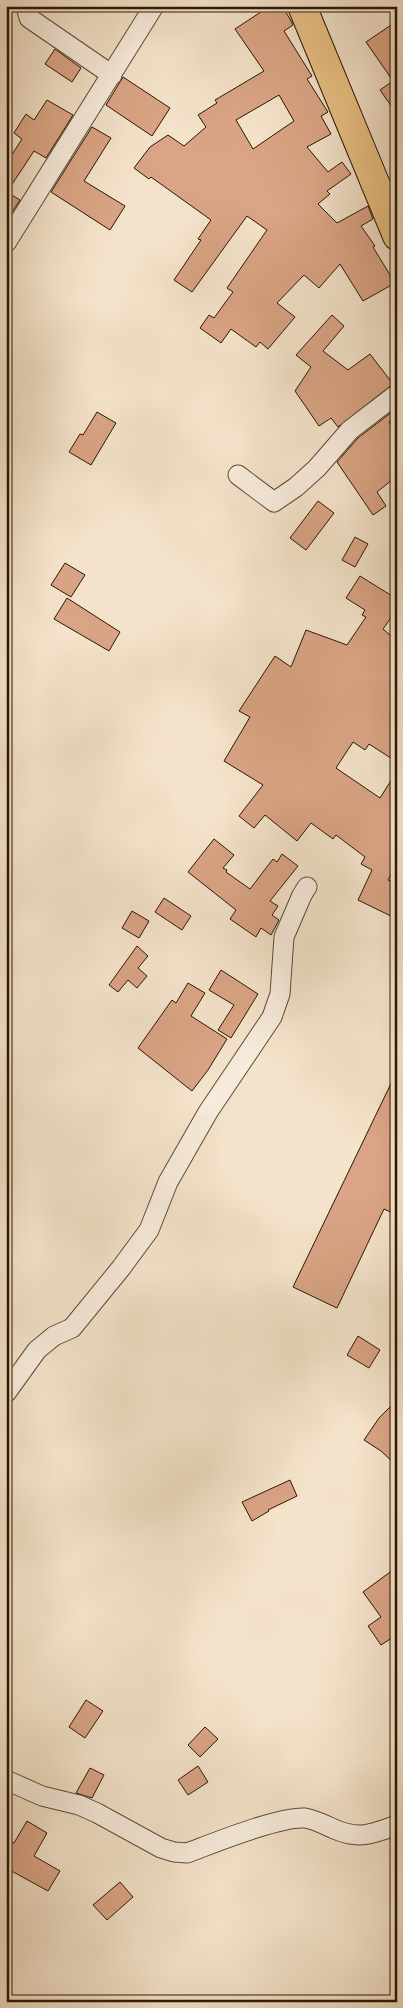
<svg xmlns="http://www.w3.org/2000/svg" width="403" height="2008" font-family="'EB Garamond',serif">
<rect width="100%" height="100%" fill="#f5e4cc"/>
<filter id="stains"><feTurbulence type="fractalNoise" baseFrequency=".004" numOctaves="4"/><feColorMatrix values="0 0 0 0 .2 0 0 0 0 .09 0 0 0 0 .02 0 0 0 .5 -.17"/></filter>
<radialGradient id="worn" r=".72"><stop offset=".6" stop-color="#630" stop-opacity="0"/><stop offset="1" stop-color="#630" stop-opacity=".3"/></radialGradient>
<path fill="#daa586" stroke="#2b1602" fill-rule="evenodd" d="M 270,6 L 282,6 L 290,19 L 293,25 L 284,31 L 312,76 L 307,79 L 328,112 L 321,116 L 331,134 L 307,147 L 328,172 L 342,162 L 351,174 L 327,191 L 330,194 L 318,204 L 337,223 L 368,206 L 373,219 L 361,226 L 375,246 L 373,247 L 395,283 L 363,301 L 340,264 L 319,288 L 304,275 L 277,303 L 295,317 L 268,349 L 260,342 L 256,347 L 231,329 L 221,343 L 200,328 L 209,315 L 214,318 L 233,292 L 227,288 L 267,230 L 247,216 L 192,292 L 174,280 L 201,240 L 198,239 L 211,220 L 151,177 L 149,179 L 134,168 L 150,147 L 168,135 L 184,146 L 206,127 L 198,115 L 217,103 L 215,100 L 264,71 L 235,29 ZM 279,95 L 294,121 L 253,149 L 236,120 Z
M 397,21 L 397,114 L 380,90 L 393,81 L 366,42 Z
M 55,49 L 81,68 L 72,82 L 45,64 Z
M 123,77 L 170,108 L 152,136 L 106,105 Z
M 47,100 L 73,115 L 46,158 L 34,151 L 7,192 L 20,200 L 6,221 L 6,164 L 22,139 L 14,133 L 26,114 L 34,120 Z
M 92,127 L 111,138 L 84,181 L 125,206 L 110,230 L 51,192 Z
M 332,315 L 344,326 L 323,351 L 348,370 L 370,354 L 393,384 L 338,427 L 331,418 L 319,426 L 295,391 L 311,367 L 296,355 Z
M 397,408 L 397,416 L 389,422 L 397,431 L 397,476 L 377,492 L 386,506 L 373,515 L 337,462 L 358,438 Z
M 97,412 L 116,423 L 91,465 L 69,452 L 80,434 L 83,435 Z
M 318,501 L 334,513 L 306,550 L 290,538 Z
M 355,537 L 368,544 L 355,567 L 342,560 Z
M 65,563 L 85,575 L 71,597 L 51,585 Z
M 360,576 L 397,599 L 397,609 L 383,629 L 397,641 L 397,762 L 369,744 L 365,750 L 353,742 L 336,768 L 380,798 L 397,771 L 397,864 L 388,880 L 397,884 L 397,919 L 358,900 L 372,870 L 361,864 L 365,857 L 336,835 L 333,839 L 311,823 L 297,841 L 265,815 L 254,828 L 239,816 L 263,785 L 224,761 L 250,717 L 239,711 L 275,656 L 291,667 L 306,630 L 347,645 L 366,617 L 362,615 L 365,610 L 346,598 Z
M 67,598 L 120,632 L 109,651 L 54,619 Z
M 214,839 L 234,855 L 223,868 L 227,870 L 226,872 L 250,889 L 273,859 L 277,862 L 282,854 L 298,866 L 270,901 L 278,906 L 272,915 L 279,920 L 271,935 L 261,928 L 256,937 L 230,919 L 236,910 L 188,872 Z
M 164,898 L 191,916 L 182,930 L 155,912 Z
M 132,911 L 149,921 L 139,938 L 122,928 Z
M 137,946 L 148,956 L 138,968 L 147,976 L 137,988 L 128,980 L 118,992 L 109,985 Z
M 221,970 L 258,994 L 231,1038 L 218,1030 L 234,1005 L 209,990 Z
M 188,983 L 205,993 L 191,1016 L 227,1039 L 208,1070 L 192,1091 L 138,1048 L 172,1000 L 176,1003 Z
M 397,1071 L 397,1215 L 384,1209 L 337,1308 L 293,1287 Z
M 358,1336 L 380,1350 L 369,1368 L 347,1355 Z
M 397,1400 L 397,1466 L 381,1451 L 364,1440 L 379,1418 Z
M 290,1480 L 297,1496 L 268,1510 L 269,1511 L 252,1521 L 242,1502 Z
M 397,1567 L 397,1638 L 395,1636 L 381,1645 L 368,1626 L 381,1617 L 363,1592 Z
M 86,1700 L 103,1711 L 85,1738 L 69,1727 Z
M 205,1727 L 218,1739 L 200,1757 L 188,1745 Z
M 198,1766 L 208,1782 L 188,1795 L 178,1780 Z
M 90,1768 L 104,1775 L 92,1798 L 76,1793 Z
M 27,1821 L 47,1833 L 34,1856 L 60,1871 L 48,1891 L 6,1868 L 6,1839 L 14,1843 Z
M 120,1882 L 133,1897 L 107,1920 L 93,1905 Z"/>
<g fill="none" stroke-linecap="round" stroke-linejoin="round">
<defs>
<path id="minor" d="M 26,6 L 29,18 L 112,75
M 380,197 L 397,188
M 6,243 L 154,6
M 238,475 L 274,502 L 296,487 L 317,468 L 350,430 L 397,394
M 6,1393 L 37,1350 L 54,1336 L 72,1328 L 121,1268 L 149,1230 L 168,1182 L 208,1112 L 272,1017 L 280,994 L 284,937 L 302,895 L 307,887
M 6,1780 L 42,1796 L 79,1805 L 97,1813 L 161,1848 L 174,1852 L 187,1853 C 214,1843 280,1816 305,1818 C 316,1820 325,1825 334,1829 C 359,1840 373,1834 397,1825"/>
<path id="trunk" d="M 302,6 L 397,236"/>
</defs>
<use href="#minor" stroke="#5e4a34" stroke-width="21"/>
<use href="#trunk" stroke="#2b1602" stroke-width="30"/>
<use href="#minor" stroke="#f8edde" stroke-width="19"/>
<use href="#trunk" stroke="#eac286" stroke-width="28"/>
</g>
<rect width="403" height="2008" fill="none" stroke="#f5e4cc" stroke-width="25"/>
<rect x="8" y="8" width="388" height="1993" fill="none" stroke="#2b1602" stroke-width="2.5"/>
<rect x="12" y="12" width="378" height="1983" fill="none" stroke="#2b1602"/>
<rect width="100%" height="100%" filter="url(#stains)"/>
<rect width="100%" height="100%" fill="url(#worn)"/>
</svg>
